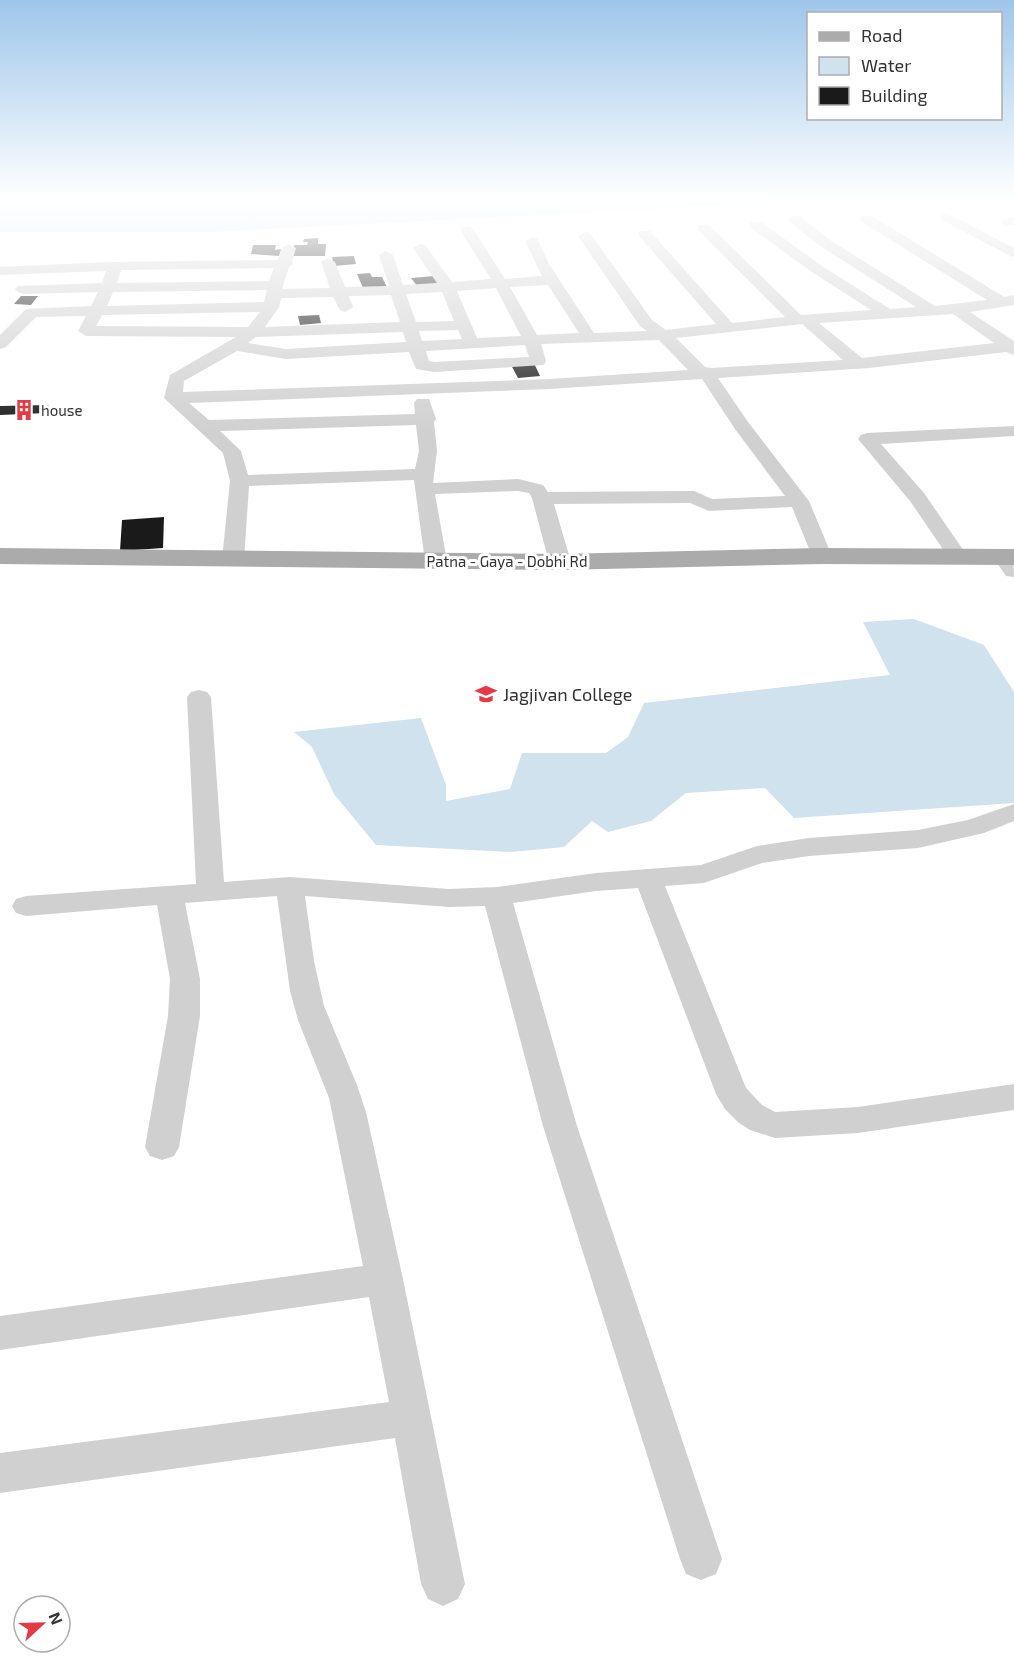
<svg xmlns="http://www.w3.org/2000/svg" width="1014" height="1666" font-family="'Exo 2',sans-serif">
<rect width="100%" height="100%" fill="#fff"/>
<path fill="#cfe2ee" d="M 0,200 L 830,200 L 212,232 L 0,232 Z
M 914,619 L 984,645 L 1014,692 L 1014,803 L 794,818 L 765,788 L 686,793 L 651,821 L 608,832 L 592,821 L 564,847 L 510,852 L 376,845 L 334,794 L 312,747 L 294,732 L 421,718 L 446,785 L 446,801 L 510,789 L 522,753 L 606,753 L 628,737 L 644,703 L 890,675 L 863,622 Z"/>
<path fill="#1a1a1a" d="M 318,238 L 318,244 L 326,244 L 325,256 L 293,256 L 294,245 L 307,245 L 308,242 L 303,242 L 304,239 Z
M 253,245 L 276,245 L 275,250 L 281,249 L 279,256 L 251,254 Z
M 354,256 L 356,264 L 334,266 L 332,257 Z
M 370,273 L 372,277 L 382,277 L 387,287 L 363,288 L 357,274 Z
M 434,276 L 439,284 L 417,286 L 411,278 Z
M 21,296 L 38,296 L 31,305 L 14,304 Z
M 319,315 L 321,323 L 300,325 L 298,316 Z
M 533,361 L 540,376 L 518,378 L 510,363 Z
M 49,405 L 46,413 L 0,415 L 0,406 Z
M 164,517 L 163,548 L 120,551 L 122,520 Z"/>
<g fill="none" stroke-linecap="round" stroke-linejoin="round">
<path fill="#d0d0d0" fill-rule="evenodd" d="M 947,213 L 1014,248 L 1014,258 L 942,220 L 940,217 L 942,214 Z
M 795,215 L 800,216 L 830,240 L 935,306 L 987,300 L 862,222 L 860,219 L 862,216 L 872,216 L 1004,297 L 1014,295 L 1014,305 L 970,312 L 1014,341 L 1014,355 L 1006,352 L 869,368 L 718,378 L 748,422 L 809,501 L 832,556 L 829,560 L 822,562 L 815,560 L 812,556 L 792,507 L 709,511 L 690,503 L 554,504 L 571,562 L 567,566 L 560,568 L 553,566 L 549,562 L 532,498 L 529,493 L 518,491 L 435,494 L 447,561 L 443,565 L 436,567 L 429,565 L 425,561 L 414,480 L 249,486 L 244,560 L 240,564 L 233,566 L 226,564 L 222,560 L 230,481 L 223,453 L 164,398 L 170,375 L 236,337 L 86,336 L 78,331 L 86,316 L 36,317 L 6,347 L 0,349 L 0,335 L 26,309 L 91,306 L 98,292 L 23,294 L 18,292 L 15,289 L 18,286 L 102,283 L 106,271 L 0,275 L 0,267 L 110,262 L 278,260 L 282,248 L 289,244 L 296,248 L 292,262 L 293,264 L 289,267 L 282,289 L 330,288 L 321,262 L 328,258 L 335,262 L 345,287 L 389,286 L 379,255 L 386,251 L 393,255 L 403,285 L 437,283 L 413,248 L 420,244 L 425,245 L 452,282 L 491,279 L 460,230 L 467,226 L 472,227 L 505,279 L 542,276 L 525,241 L 532,237 L 537,238 L 549,264 L 594,333 L 647,331 L 640,326 L 578,236 L 585,232 L 590,233 L 652,320 L 666,330 L 716,324 L 640,237 L 638,234 L 640,231 L 650,231 L 732,323 L 785,317 L 699,231 L 697,228 L 699,225 L 709,225 L 801,315 L 871,310 L 812,272 L 751,228 L 749,225 L 751,222 L 761,222 L 822,266 L 890,309 L 916,307 L 820,246 L 790,222 L 788,219 ZM 274,268 L 269,281 L 117,283 L 121,270 ZM 548,285 L 579,333 L 537,335 L 510,287 ZM 496,288 L 521,336 L 477,338 L 457,291 ZM 267,290 L 264,302 L 107,306 L 113,292 ZM 442,292 L 454,321 L 416,322 L 406,294 ZM 391,295 L 400,322 L 265,327 L 279,307 L 281,298 L 333,297 L 340,310 L 345,312 L 353,307 L 349,296 ZM 260,312 L 248,327 L 96,326 L 102,315 ZM 953,314 L 994,343 L 862,358 L 819,323 ZM 802,324 L 843,360 L 711,368 L 705,367 L 676,338 ZM 458,330 L 462,339 L 422,341 L 419,331 ZM 403,332 L 406,342 L 286,349 L 248,343 L 256,337 ZM 659,340 L 688,370 L 549,379 L 183,392 L 184,381 L 237,351 L 286,359 L 409,352 L 416,369 L 434,372 L 544,365 L 546,361 L 541,344 ZM 525,345 L 529,357 L 434,362 L 429,361 L 426,351 ZM 702,379 L 735,429 L 785,496 L 712,499 L 694,491 L 548,492 L 543,485 L 518,479 L 433,483 L 437,451 L 434,422 L 436,419 L 429,399 L 417,399 L 414,403 L 415,414 L 209,420 L 189,403 L 549,389 ZM 416,425 L 419,451 L 415,469 L 248,475 L 241,451 L 220,431 Z
M 1014,217 L 1014,225 L 1008,226 L 1001,222 L 1003,219 Z
M 1014,426 L 1014,436 L 881,444 L 924,493 L 968,557 L 965,561 L 958,563 L 951,561 L 910,501 L 858,439 L 861,435 L 867,433 Z
M 1003,551 C 1014,554 1014,565 1014,577 L 1006,576 L 993,557 L 996,553 Z
M 199,690 L 207,692 L 211,697 L 224,882 L 290,877 L 449,889 L 497,887 L 596,873 L 701,865 L 757,846 L 809,838 L 918,830 L 968,820 L 1014,804 L 1014,821 L 984,833 L 918,848 L 809,856 L 762,863 L 704,883 L 665,886 L 746,1088 L 762,1105 L 775,1112 L 858,1107 L 1014,1084 L 1014,1110 L 858,1133 L 775,1138 L 750,1130 L 739,1123 L 725,1109 L 716,1094 L 638,888 L 596,891 L 513,903 L 577,1126 L 722,1559 L 716,1574 L 701,1580 L 686,1574 L 680,1559 L 543,1126 L 485,906 L 449,907 L 305,896 L 314,961 L 324,1006 L 357,1085 L 366,1112 L 403,1279 L 465,1584 L 458,1599 L 443,1606 L 428,1599 L 421,1584 L 395,1438 L 0,1493 L 0,1453 L 389,1402 L 369,1297 L 0,1350 L 0,1316 L 363,1266 L 329,1098 L 298,1020 L 290,991 L 277,896 L 185,903 L 200,979 L 200,1016 L 179,1147 L 174,1156 L 162,1160 L 150,1156 L 145,1147 L 168,1016 L 170,979 L 157,905 L 26,916 L 16,913 L 12,906 L 16,899 L 26,896 L 196,884 L 187,697 L 191,692 Z"/>
<path fill="#ababab" fill-rule="evenodd" d="M 0,548 L 560,554 L 822,548 L 1014,549 L 1014,565 L 822,564 L 560,570 L 0,564 Z"/>
</g>
<linearGradient id="sky" x2="0" y2="1"><stop stop-color="#9ec6ea"/><stop offset="0.46" stop-color="#fff"/><stop offset="1" stop-color="#fff" stop-opacity="0"/></linearGradient>
<rect width="1014" height="433" fill="url(#sky)"/>
<defs>
<symbol id="building-bare" viewBox="-9 -9 18 18"><path d="M-4-6H4V6H1V3H-1V6H-4ZM-2.5-4.3h1.7v1.8h-1.7ZM.8-4.3h1.7v1.8H.8ZM-2.5-1h1.7V.8h-1.7ZM.8-1h1.7V.8H.8Z" fill="#e63946" stroke="#fff" stroke-width="2.5" paint-order="stroke"/></symbol>
<symbol id="school-bare" viewBox="-9 -9 18 18"><path d="M0-5L7-2L0 1L-7-2ZM-4 1L0 2.5L4 1V4Q0 6-4 4Z" fill="#e63946" stroke="#fff" stroke-width="2.5" paint-order="stroke"/></symbol>
</defs>
<g fill-rule="evenodd">
<use href="#building-bare" x="9" y="395" width="30" height="30"/>
<use href="#school-bare" x="471" y="679" width="30" height="30"/>
</g>
<g text-anchor="middle" dominant-baseline="central" stroke-width="6" stroke-linejoin="round" paint-order="stroke">
<g font-size="15" fill="#333" stroke="#fff" text-anchor="start">
<text x="41" y="410">house</text>
</g>
<g font-size="15" fill="#333" stroke="#fff">
<text x="507" y="561">Patna - Gaya - Dobhi Rd</text>
</g>
<g font-size="18" fill="#333" stroke="#fff" text-anchor="start">
<text x="503" y="694">Jagjivan College</text>
</g>
</g>
<rect x="807" y="12" width="195" height="108" fill="#ffffff" stroke="#adadad" stroke-width="1.5"/>
<rect x="819" y="32" width="30" height="9" fill="#ababab" stroke="#adadad" stroke-width="1.5"/>
<text x="861" y="42" font-size="18" fill="#333333">Road</text>
<rect x="819" y="57" width="30" height="18" fill="#cfe2ee" stroke="#adadad" stroke-width="1.5"/>
<text x="861" y="72" font-size="18" fill="#333333">Water</text>
<rect x="819" y="87" width="30" height="18" fill="#1a1a1a" stroke="#adadad" stroke-width="1.5"/>
<text x="861" y="102" font-size="18" fill="#333333">Building</text>
<g transform="translate(42 1624) rotate(68)"><circle r="28" fill="#ffffff" stroke="#adadad" stroke-width="1.5"/>
<path d="M0-4.5L10 22L0 15L-10 22Z" fill="#e63946"/>
<text y="-9" font-size="16" font-weight="bold" text-anchor="middle" fill="#333333">N</text>
</g>
</svg>
